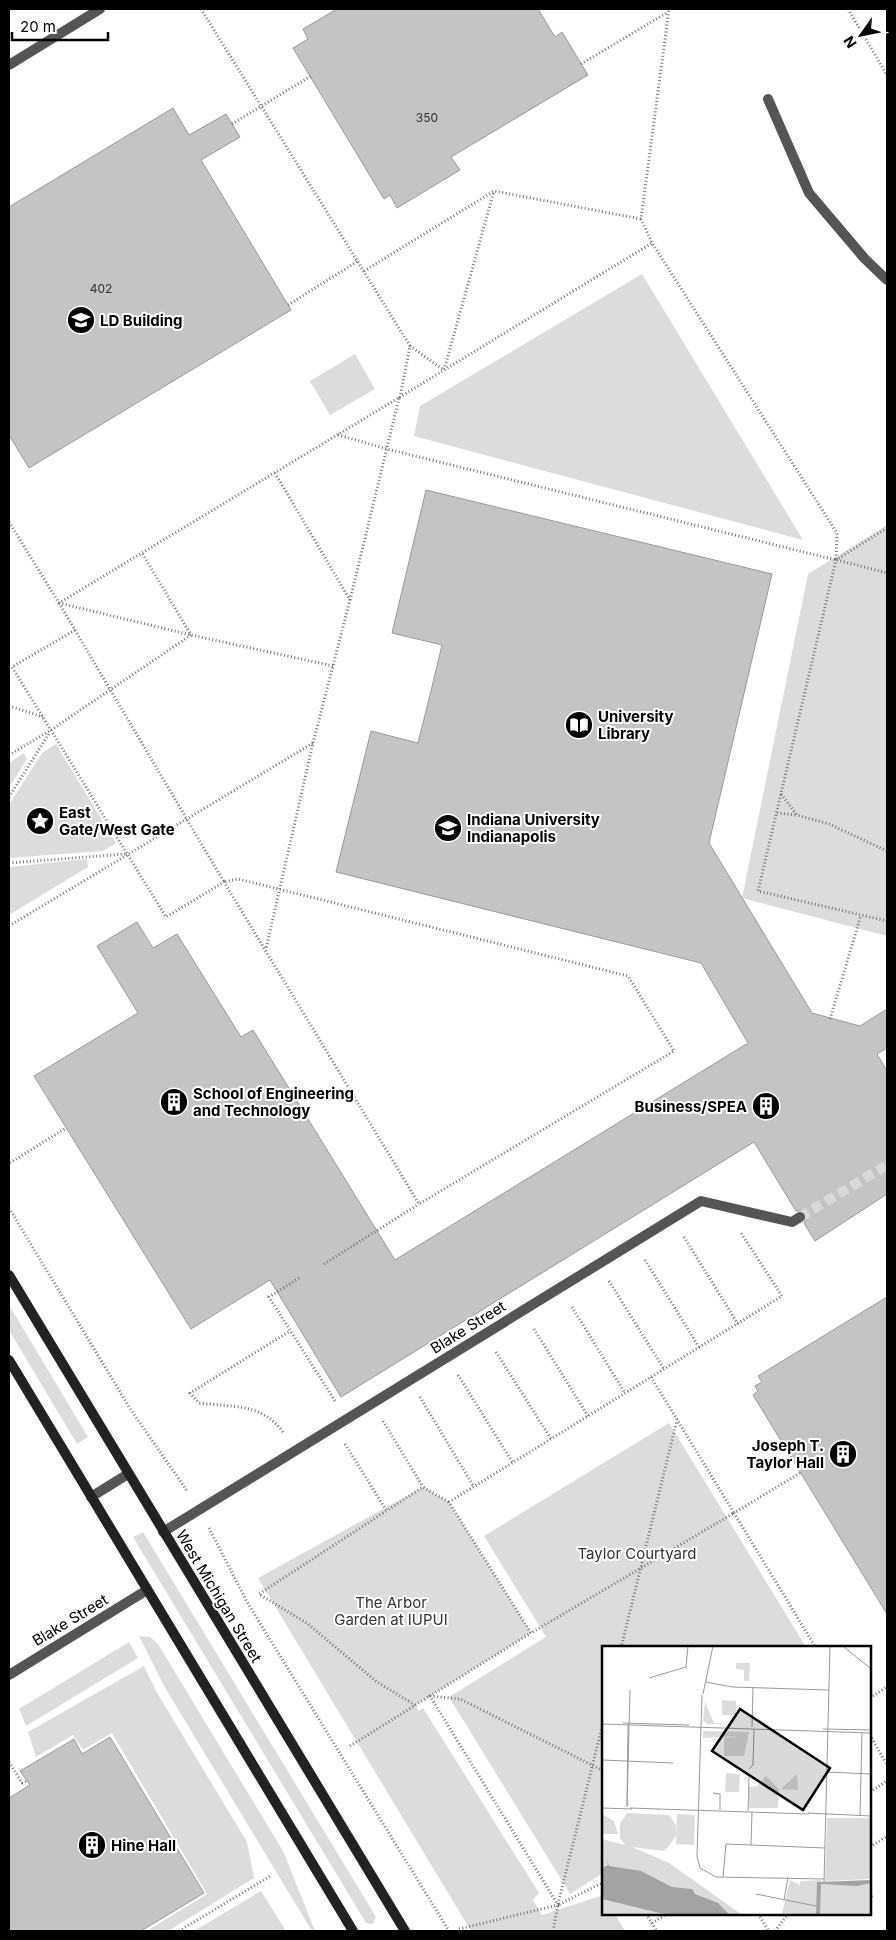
<svg xmlns="http://www.w3.org/2000/svg" width="896" height="1940" font-family="Inter,sans-serif">
<rect width="100%" height="100%" fill="#fff"/>
<path fill="#dcdcdc" d="M 642,274 L 803,540 L 414,436 L 420,406 Z
M 355,354 L 375,389 L 330,415 L 310,381 Z
M 887,525 L 887,936 L 742,898 L 808,574 Z
M 56,744 L 116,843 L 103,851 L 9,858 L 9,805 L 42,753 Z
M 24,753 L 27,759 L 9,788 L 9,763 Z
M 87,859 L 88,867 L 9,915 L 9,867 Z
M 9,1305 L 88,1437 L 77,1444 L 9,1330 Z
M 669,1423 L 806,1647 L 604,1648 L 603,1873 L 570,1894 L 449,1697 L 546,1637 L 484,1536 Z
M 423,1487 L 449,1502 L 531,1633 L 415,1705 L 419,1711 L 423,1708 L 539,1893 L 533,1900 L 542,1915 L 603,1895 L 604,1914 L 615,1914 L 625,1931 L 471,1931 L 258,1578 Z
M 143,1532 L 376,1917 L 373,1924 L 366,1923 L 133,1537 Z
M 139,1636 L 150,1637 L 158,1644 L 283,1851 L 315,1931 L 312,1931 L 164,1686 Z
M 129,1642 L 138,1658 L 26,1726 L 19,1709 Z
M 144,1666 L 156,1691 L 247,1842 L 254,1878 L 168,1931 L 148,1930 L 207,1894 L 112,1733 L 83,1750 L 73,1735 L 36,1757 L 28,1732 Z
M 261,1891 L 286,1931 L 194,1931 Z"/>
<path fill="#c4c4c4" stroke="#999" d="M 337,9 L 538,9 L 555,37 L 562,32 L 588,75 L 451,157 L 460,170 L 397,208 L 390,195 L 384,199 L 293,48 L 308,39 L 303,29 Z
M 173,108 L 189,135 L 226,114 L 240,137 L 201,160 L 291,310 L 29,468 L 9,435 L 9,207 Z
M 426,490 L 772,574 L 709,843 L 812,1013 L 860,1026 L 887,1009 L 887,1048 L 877,1054 L 887,1071 L 887,1194 L 815,1241 L 804,1223 L 806,1214 L 803,1211 L 796,1211 L 754,1142 L 341,1397 L 270,1280 L 191,1329 L 34,1076 L 138,1013 L 97,946 L 137,922 L 153,948 L 177,934 L 241,1037 L 253,1030 L 395,1260 L 748,1043 L 701,963 L 336,872 L 371,731 L 418,743 L 431,691 L 442,645 L 392,633 Z
M 887,1297 L 887,1614 L 753,1395 L 758,1391 L 755,1386 L 762,1382 L 758,1376 Z
M 110,1737 L 204,1893 L 141,1931 L 9,1931 L 9,1798 L 30,1785 L 20,1771 L 74,1739 L 82,1754 Z"/>
<g fill="none" stroke-linecap="round" stroke-linejoin="round">
<path stroke="#d9d9d9" stroke-width="10" stroke-dasharray="10 5" stroke-linecap="butt" d="M 800,1217 L 887,1165"/>
<path stroke="#777" stroke-width="3" stroke-dasharray="1 2.5" stroke-linecap="butt" d="M 201,9 L 410,346 L 400,397 L 652,243
M 848,9 L 887,75
M 581,64 L 668,12
M 364,271 L 494,191 L 641,219
M 288,305 L 358,261
M 410,346 L 444,370 L 494,191
M 338,435 L 387,449 L 836,560 L 837,533 L 652,243 L 641,219 L 669,9
M 275,473 L 350,600 L 313,743
M 9,522 L 59,603 L 400,397
M 887,528 L 836,560 L 758,891 L 887,921
M 837,560 L 887,573
M 350,600 L 399,398
M 59,603 C 114,696 169,789 224,882 L 238,879 L 628,976 L 674,1051 L 419,1204 L 224,882 L 166,917 L 12,667 L 75,630
M 59,603 L 191,635 L 333,666
M 9,706 L 43,717
M 9,755 L 51,730 L 191,635 L 142,553
M 781,794 L 797,815 L 829,824 L 887,851
M 9,797 L 50,732
M 777,813 L 796,815
M 9,863 L 125,854
M 9,926 L 313,743 L 266,949
M 830,1019 L 861,915
M 10,1163 L 66,1128
M 9,1208 L 131,1410 L 188,1492
M 684,1237 L 738,1324
M 645,1260 L 699,1347
M 324,1264 L 419,1204
M 299,1278 L 269,1297 L 335,1401
M 609,1281 L 664,1369
M 572,1307 L 625,1393
M 534,1329 L 588,1416
M 496,1352 L 551,1439
M 458,1375 L 513,1463
M 651,1377 L 734,1513 L 531,1633 L 449,1502 L 782,1296 L 741,1233
M 420,1397 L 474,1487
M 383,1421 L 423,1487
M 283,1432 C 262,1403 231,1407 199,1403 L 190,1393 L 290,1331
M 345,1444 L 386,1510
M 800,1473 L 734,1513 L 816,1648
M 209,1528 L 247,1602 L 449,1931
M 621,1648 L 677,1420
M 870,1698 L 887,1687
M 415,1705 L 377,1682 L 308,1624 L 259,1594 L 423,1487 L 449,1502
M 870,1735 L 887,1765
M 350,1746 L 430,1696 L 460,1699 L 604,1771
M 9,1762 L 22,1783 L 27,1781
M 870,1792 L 887,1781
M 870,1847 L 887,1836
M 870,1893 L 873,1899
M 558,1904 L 604,1719
M 646,1914 L 657,1931
M 758,1914 L 769,1931
M 652,1923 L 667,1914
M 459,1929 L 558,1905 L 430,1696 L 531,1633
M 179,1931 L 272,1875
M 553,1931 L 558,1905 L 604,1882
M 775,1931 L 788,1914"/>
<path stroke="#555" stroke-width="10" d="M 768,99 L 809,193 L 865,259 L 887,280
M 91,1497 L 128,1474"/>
<path stroke="#555" stroke-width="10" d="M 9,65 L 100,9
M 163,1532 L 701,1201 L 792,1222 L 800,1217
M 9,1675 L 147,1590"/>
<path stroke="#222" stroke-width="10" d="M 9,1275 L 405,1931
M 9,1360 L 353,1931"/>
<path stroke="#777" stroke-width="3" stroke-dasharray="1 2.5" stroke-linecap="butt" d="M 232,124 L 311,76"/>
</g>
<defs>
<symbol id="university-disc" viewBox="-11 -11 22 22"><circle r="9.5" fill="#000" stroke="#fff"/><path d="M0-5L7-2L0 1L-7-2ZM-4 1L0 2.5L4 1V4Q0 6-4 4Z" fill="#fff"/></symbol>
<symbol id="library-disc" viewBox="-11 -11 22 22"><circle r="9.5" fill="#000" stroke="#fff"/><path d="M-6-4Q-3-5.5-.7-3.5V5Q-3 3-6 4ZM6-4Q3-5.5 .7-3.5V5Q3 3 6 4Z" fill="#fff"/></symbol>
<symbol id="sight-disc" viewBox="-11 -11 22 22"><circle r="9.5" fill="#000" stroke="#fff"/><path d="M0-6L1.8-2.2L6-1.7L2.9 1.2L3.7 5.4L0 3.3L-3.7 5.4L-2.9 1.2L-6-1.7L-1.8-2.2Z" fill="#fff"/></symbol>
<symbol id="building-disc" viewBox="-11 -11 22 22"><circle r="9.5" fill="#000" stroke="#fff"/><path d="M-4-6H4V6H1V3H-1V6H-4ZM-2.5-4.3h1.7v1.8h-1.7ZM.8-4.3h1.7v1.8H.8ZM-2.5-1h1.7V.8h-1.7ZM.8-1h1.7V.8H.8Z" fill="#fff"/></symbol>
</defs>
<g fill-rule="evenodd">
<use href="#university-disc" x="65" y="304" width="32" height="32"/>
<use href="#library-disc" x="563" y="709" width="32" height="32"/>
<use href="#sight-disc" x="24" y="805" width="32" height="32"/>
<use href="#university-disc" x="432" y="812" width="32" height="32"/>
<use href="#building-disc" x="158" y="1086" width="32" height="32"/>
<use href="#building-disc" x="750" y="1090" width="32" height="32"/>
<use href="#building-disc" x="827" y="1438" width="32" height="32"/>
<use href="#building-disc" x="76" y="1829" width="32" height="32"/>
</g>
<g text-anchor="middle" dominant-baseline="central" stroke-width="4" stroke-linejoin="round" paint-order="stroke">
<g font-size="12" fill="#313131">
<text x="427" y="117">350</text>
<text x="101" y="288">402</text>
</g>
<g font-size="15" font-weight="bold" fill="#000" stroke="#fff" text-anchor="start">
<text x="100" y="320">LD Building</text>
<text x="598" y="716">University<tspan x="598" dy="17">Library</tspan></text>
<text x="59" y="812">East<tspan x="59" dy="17">Gate/West Gate</tspan></text>
<text x="467" y="819">Indiana University<tspan x="467" dy="17">Indianapolis</tspan></text>
<text x="193" y="1093">School of Engineering<tspan x="193" dy="17">and Technology</tspan></text>
<text x="747" y="1106" text-anchor="end">Business/SPEA</text>
<text x="824" y="1445" text-anchor="end">Joseph T.<tspan x="824" dy="17">Taylor Hall</tspan></text>
<text x="111" y="1845">Hine Hall</text>
</g>
<g font-size="15" fill="#000" stroke="#fff">
<text transform="translate(468 1327) rotate(-32)">Blake Street</text>
<text transform="translate(219 1596) rotate(59)">West Michigan Street</text>
<text transform="translate(70 1620) rotate(-31)">Blake Street</text>
</g>
<g font-size="15" fill="#333" stroke="#fff">
<text x="637" y="1553">Taylor Courtyard</text>
<text x="391" y="1602">The Arbor<tspan x="391" dy="17">Garden at IUPUI</tspan></text>
</g>
</g>
<g transform="translate(602 1646)">
<rect width="269" height="269" fill="#fff"/>
<path d="M 134,17 L 148,17 L 147,35 L 142,35 L 142,24 L 134,23 ZM 120,54 L 134,55 L 134,69 L 120,69 ZM 103,56 L 112,77 L 124,78 L 106,78 L 101,75 ZM 101,85 L 147,86 L 142,110 L 122,110 L 122,92 L 136,90 L 101,92 ZM 124,127 L 138,128 L 137,146 L 123,146 ZM 195,128 L 196,144 L 179,143 ZM 164,130 L 177,143 L 176,162 L 147,162 L 147,141 L 155,140 ZM 25,167 L 67,169 L 74,179 L 74,190 L 66,201 L 62,205 L 30,201 L 67,217 L 139,268 L 0,268 L 0,193 L 23,199 L 18,192 L 18,178 ZM 0,168 L 12,175 L 16,188 L 0,188 ZM 75,168 L 93,169 L 92,199 L 74,198 ZM 225,172 L 269,172 L 269,233 L 223,235 ZM 188,234 L 198,239 L 198,235 L 219,234 L 219,238 L 269,237 L 269,268 L 180,268 Z" fill="#dcdcdc"/>
<path d="M 5,214 L 7,220 L 39,225 L 70,241 L 90,243 L 93,248 L 116,257 L 127,268 L 62,268 L 0,253 L 0,222 L 6,219 ZM 269,234 L 269,237 L 255,240 L 219,238 L 218,268 L 214,268 L 215,236 Z" fill="#a3a3a3"/>
<path fill="none" stroke="#999" stroke-width="1" d="M 241,0 L 269,23M 47,32 L 84,21 L 86,0M 104,36 L 130,41 L 227,44M 101,48 L 111,0M 100,49 L 95,210 L 98,222 L 114,231 L 222,233M 21,77 L 87,79M 0,78 L 269,87M 150,81 L 151,41M 221,83 L 269,84M 0,114 L 71,117M 147,123 L 151,119 L 152,83M 225,126 L 269,128M 111,147 L 118,148 L 118,164M 25,160 L 28,44M 25,161 L 26,79M 0,162 L 30,163M 28,162 L 57,163M 56,163 L 207,168M 146,165 L 147,131M 206,167 L 269,170M 258,170 L 260,87M 149,199 L 150,166M 121,231 L 124,198 L 223,202M 222,236 L 228,0M 154,248 L 214,260M 182,254 L 186,231"/>
<path fill="#000" fill-opacity="0.15" stroke="#000" stroke-width="2.5" d="M 138,63 L 228,122 L 201,164 L 110,105 Z"/>
<rect width="269" height="269" fill="none" stroke="#000" stroke-width="2.5"/>
</g>
<rect width="896" height="1940" fill="none" stroke="#000000" stroke-width="20"/>
<g transform="translate(861 35) rotate(237)" stroke="#ffffff" stroke-width="4" paint-order="stroke">
<path d="M0-4L9 19L0 12L-9 19Z" fill="#000000"/>
<text y="-8" font-size="14" font-weight="bold" text-anchor="middle" fill="#000000">N</text>
</g>
<path d="M12 32v8h96v-8" fill="none" stroke="#000000" stroke-width="2.5"/>
<text x="20" y="32" font-size="15" fill="#000000" stroke="#ffffff" stroke-width="4" paint-order="stroke">20 m</text>
</svg>
